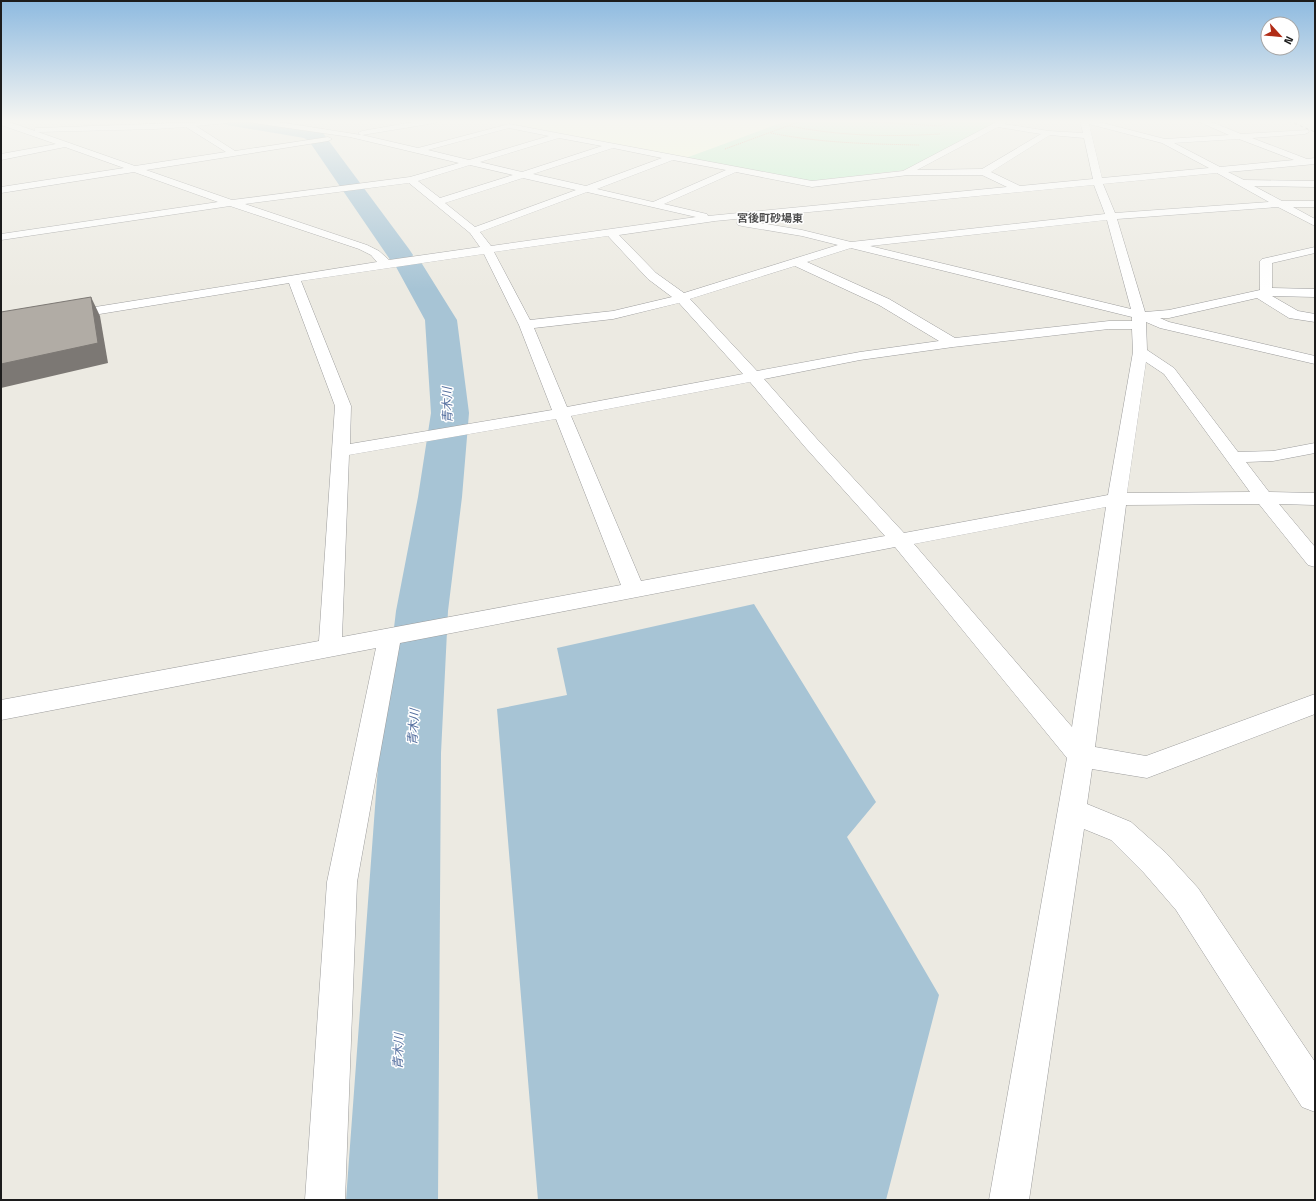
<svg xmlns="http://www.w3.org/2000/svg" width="1316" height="1201" font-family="'Titillium Web','Noto Sans JP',sans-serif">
<rect width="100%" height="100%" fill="#eceae2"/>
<path fill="#f6fbdc" d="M 499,121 L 787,121 L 686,158 Z"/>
<path fill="#c3f2cd" d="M 786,121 L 999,121 L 905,170 L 813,181 L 801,180 L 686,158 Z"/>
<path fill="#a7c4d5" d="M 754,604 L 876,802 L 847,837 L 939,995 L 886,1200 L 538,1200 L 497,709 L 567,695 L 557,648 Z"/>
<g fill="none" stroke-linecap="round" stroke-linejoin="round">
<path fill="#a7c4d5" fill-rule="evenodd" d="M 224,121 C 253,121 297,119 323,133 L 409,249 L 413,255 L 412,257 L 419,259 L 457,320 L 469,413 L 462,497 L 448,611 L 441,753 L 438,1200 L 346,1200 L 379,753 L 396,611 L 418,497 L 431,413 L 425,320 L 395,265 L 397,262 L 391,261 L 309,141 L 304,138 L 233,126 L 227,125 Z"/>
<defs>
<path id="minor" d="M 1,121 L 6,121 L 35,131 L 35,128 L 38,128 L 231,121 L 227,123 L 196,126 L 235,151 L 328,137 L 332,139 L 328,141 L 146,170 L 232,200 L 410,177 L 459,163 L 350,137 L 254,123 L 250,121 L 272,121 L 361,135 L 358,133 L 362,131 L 419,121 L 439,121 L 435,123 L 362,135 L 418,148 L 509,124 L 812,181 L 903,171 L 998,121 L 1008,121 L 1004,124 L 1049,131 L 1083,133 L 1080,121 L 1095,121 L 1165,139 L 1229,135 L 1197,121 L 1209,121 L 1241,134 L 1308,130 L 1309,132 L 1305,134 L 1252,138 L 1307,159 L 1315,158 L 1315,164 L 1228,172 L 1244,180 L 1315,181 L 1315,187 L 1254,186 L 1282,201 L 1315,201 L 1315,207 L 1293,207 L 1315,219 L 1315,226 L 1278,207 L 1117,219 L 1145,312 L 1169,310 L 1260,290 L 1260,261 L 1262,259 L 1315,247 L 1315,253 L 1272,263 L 1272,288 L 1315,289 L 1315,297 L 1272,296 L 1298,311 L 1315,314 L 1315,322 L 1289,318 L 1257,298 L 1169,318 L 1160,318 L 1169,322 L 1315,356 L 1315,364 L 1160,328 L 1146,322 L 1147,350 L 1174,368 L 1238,452 L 1273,451 L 1315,443 L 1315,453 L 1273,461 L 1246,462 L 1269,492 L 1315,493 L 1315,505 L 1279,504 L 1315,547 L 1315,567 L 1308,565 L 1259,504 L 1126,505 L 1095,747 L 1146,756 L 1315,694 L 1315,714 L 1147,778 L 1092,769 L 1087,804 L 1131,822 L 1166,853 L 1198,888 L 1315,1062 L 1315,1112 L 1302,1107 L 1176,910 L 1144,873 L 1111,840 L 1084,829 L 1029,1200 L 989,1200 L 1067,758 L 895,547 L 400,643 L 357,882 L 345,1200 L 305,1200 L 327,882 L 376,648 L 1,720 L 1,700 L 319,641 L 335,406 L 289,283 L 69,319 L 64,318 L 62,315 L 64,312 L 377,262 L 371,255 L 359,249 L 230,206 L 1,240 L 1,234 L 218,202 L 134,172 L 1,193 L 1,187 L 124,168 L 65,147 L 1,160 L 1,154 L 56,144 L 1,125 ZM 1089,124 L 1162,143 L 1209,168 L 1102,178 ZM 186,127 L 226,152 L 135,166 L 38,132 L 155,129 ZM 998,127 L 1041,134 L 982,169 L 917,170 ZM 509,128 L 549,136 L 469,160 L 428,150 ZM 1050,135 L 1084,138 L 1093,179 L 1020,186 L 991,172 ZM 559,138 L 602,146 L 522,172 L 480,162 ZM 1239,139 L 1294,160 L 1220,167 L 1174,143 ZM 613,148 L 662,158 L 586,186 L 533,174 ZM 673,160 L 726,170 L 653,202 L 597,189 ZM 470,165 L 513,175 L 440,198 L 418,181 ZM 736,172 L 812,187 L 908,175 L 982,175 L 1007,187 L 708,216 L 707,214 L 664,204 ZM 1217,173 L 1269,202 L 1115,213 L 1103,184 ZM 523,178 L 576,190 L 475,227 L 445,203 ZM 409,183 L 470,233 L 480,247 L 389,260 L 379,251 L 367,245 L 245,204 ZM 1094,185 L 1105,214 L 851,242 L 802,230 L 742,220 L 738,221 L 737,223 L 738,225 L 742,226 L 802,236 L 838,245 L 684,293 L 656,273 L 619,235 L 715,221 ZM 587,192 L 696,217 L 491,246 L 480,232 ZM 1107,220 L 1131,309 L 870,246 ZM 608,236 L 648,279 L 672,297 L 613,311 L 530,320 L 494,252 ZM 851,248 L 1132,317 L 1132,321 L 1109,321 L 955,338 L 889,299 L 807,262 ZM 484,254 L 519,325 L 552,410 L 350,444 L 351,406 L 301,281 ZM 795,266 L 879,305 L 939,341 L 860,352 L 757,371 L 690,299 ZM 679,303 L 743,374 L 567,407 L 534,328 L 613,319 ZM 1109,329 L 1132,329 L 1133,352 L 1108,495 L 904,533 L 817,439 L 764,379 L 860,360 L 953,347 ZM 1146,362 L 1164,374 L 1250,492 L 1127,493 ZM 750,382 L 805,447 L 885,536 L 641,581 L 571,416 ZM 556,419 L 621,585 L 342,637 L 349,455 ZM 1106,507 L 1072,727 L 914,544 Z"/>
</defs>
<use href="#minor" stroke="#9d9d9d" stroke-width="1"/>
<path stroke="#e99276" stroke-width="1" stroke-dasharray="1 1" stroke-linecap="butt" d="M 848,121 L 856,122
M 856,121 L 940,126 L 950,121
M 790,126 C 839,136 890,137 940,134
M 771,133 C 820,143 869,144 919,145
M 725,149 L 801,121"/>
<use href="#minor" fill="#fff" fill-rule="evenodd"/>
<path stroke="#6a6a6a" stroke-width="1" stroke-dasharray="3 3" stroke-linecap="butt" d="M 1289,121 L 1315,132"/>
</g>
<path fill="#7c7874" d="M 91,297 L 100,316 L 108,363 L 1,388 L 1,364 Z"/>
<path fill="#b1aca5" stroke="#7c7874" d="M 91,297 L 98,343 L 1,364 L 1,312 Z"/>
<linearGradient id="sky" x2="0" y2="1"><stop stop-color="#8ebae0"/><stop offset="0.42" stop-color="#f6f6f2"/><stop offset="1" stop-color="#f6f6f2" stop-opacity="0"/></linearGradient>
<rect width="1316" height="289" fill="url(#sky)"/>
<g text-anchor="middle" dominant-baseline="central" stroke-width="3" stroke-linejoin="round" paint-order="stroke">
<g font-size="11" font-weight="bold" fill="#4f4f4f" stroke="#fff">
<text x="770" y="218">宮後町砂場東</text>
</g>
<g font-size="12" font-style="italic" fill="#546f9f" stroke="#fff">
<text transform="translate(447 405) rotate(-91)">青木川</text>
<text transform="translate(413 727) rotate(-86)">青木川</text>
<text transform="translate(398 1051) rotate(-88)">青木川</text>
</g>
</g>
<rect width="1316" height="1201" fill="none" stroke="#1c1c1c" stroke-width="4"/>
<g transform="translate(1280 36) rotate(117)"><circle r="19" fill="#ffffff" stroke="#a4a4a4"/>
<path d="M0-3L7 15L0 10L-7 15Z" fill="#b12c16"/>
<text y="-6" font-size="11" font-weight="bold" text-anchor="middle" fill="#1c1c1c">N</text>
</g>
</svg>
